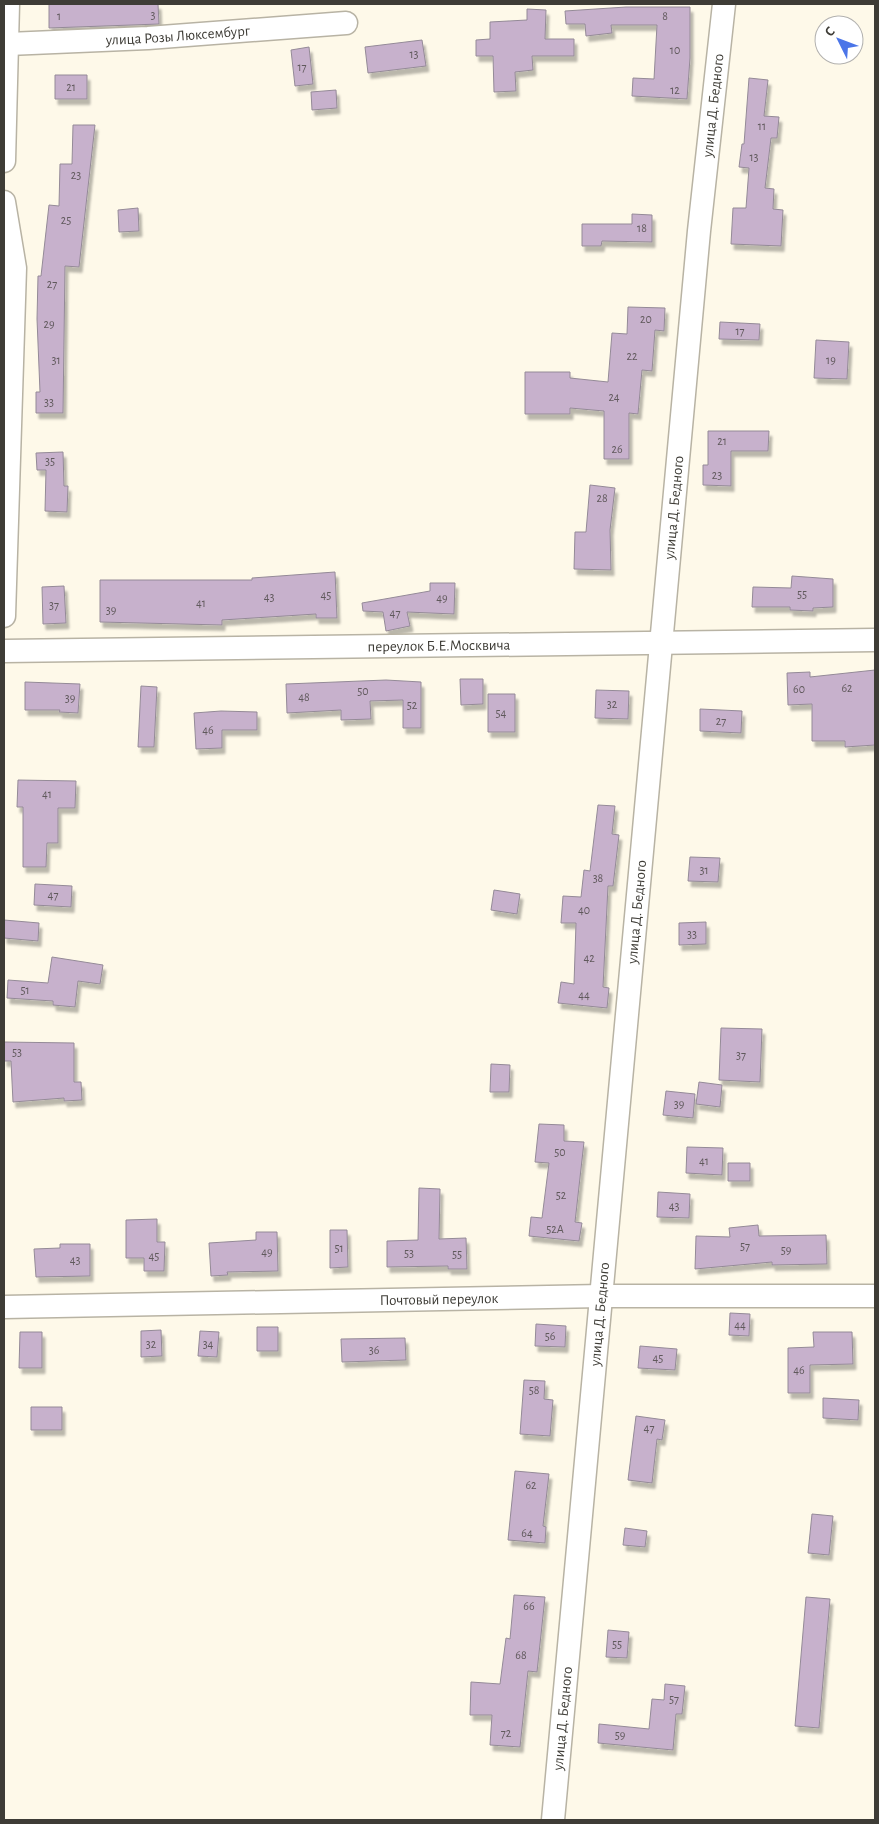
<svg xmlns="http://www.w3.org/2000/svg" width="879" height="1824" font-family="'Alegreya Sans',sans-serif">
<defs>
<filter id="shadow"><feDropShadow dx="3" dy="5.5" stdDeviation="1" flood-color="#0004"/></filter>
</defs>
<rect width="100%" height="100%" fill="#fef9e9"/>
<path fill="#c7b1cc" stroke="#948a97" filter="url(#shadow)" d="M 49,4 L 158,4 L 159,24 L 49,28 Z
M 626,7 L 690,7 L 690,58 L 687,99 L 632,96 L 633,78 L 654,79 L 657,25 L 611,25 L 612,33 L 586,36 L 585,24 L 566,24 L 565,11 Z
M 527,9 L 546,10 L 545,39 L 574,39 L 574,56 L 532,56 L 533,70 L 515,72 L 516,91 L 494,92 L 493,56 L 476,56 L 476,40 L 490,39 L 490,22 L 527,20 Z
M 422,40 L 426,66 L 368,73 L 365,47 Z
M 309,47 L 313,84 L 295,86 L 291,50 Z
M 55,75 L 87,75 L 87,99 L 55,99 Z
M 749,78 L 768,80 L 764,116 L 779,117 L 777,138 L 771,138 L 765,188 L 774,189 L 773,209 L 783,210 L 781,246 L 731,244 L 733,208 L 746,208 L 749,168 L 739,167 L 742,144 L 744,144 Z
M 336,90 L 337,108 L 312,110 L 311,92 Z
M 73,125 L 95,125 L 79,267 L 65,266 L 63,413 L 36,413 L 36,392 L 40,392 L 37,319 L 38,276 L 41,276 L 49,205 L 59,206 L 60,164 L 72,164 Z
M 138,208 L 139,231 L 119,232 L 118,210 Z
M 632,214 L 652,215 L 652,242 L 602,241 L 601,246 L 582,246 L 582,224 L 632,224 Z
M 628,307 L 665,308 L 664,331 L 655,330 L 652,371 L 642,370 L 638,414 L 629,413 L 629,459 L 604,459 L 604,411 L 570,408 L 570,414 L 525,414 L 525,372 L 570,372 L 570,378 L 608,382 L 612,333 L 627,334 Z
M 720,322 L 760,324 L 759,340 L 719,339 Z
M 816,340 L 849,342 L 847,379 L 814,378 Z
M 708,431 L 769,431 L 768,451 L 731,451 L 731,486 L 703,485 L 703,465 L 708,465 Z
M 63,452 L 64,486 L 68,486 L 67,512 L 45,511 L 46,470 L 37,470 L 36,453 Z
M 590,485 L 615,488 L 610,530 L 611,570 L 574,569 L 575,532 L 586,532 Z
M 335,572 L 337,618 L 316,618 L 316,614 L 222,620 L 222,625 L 100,622 L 100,580 L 252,580 L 252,578 Z
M 792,576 L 833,579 L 833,607 L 813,608 L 813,611 L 790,610 L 790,607 L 752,607 L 753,587 L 791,588 Z
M 430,583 L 455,583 L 454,614 L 407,612 L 410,626 L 386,631 L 383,612 L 363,611 L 362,603 L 430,591 Z
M 64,586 L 66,623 L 43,624 L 42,587 Z
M 875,670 L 875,745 L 845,747 L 845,741 L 812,741 L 812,704 L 788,705 L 787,673 L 810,672 L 810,677 Z
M 460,679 L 483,679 L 483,704 L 461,705 Z
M 386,680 L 421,682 L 421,728 L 403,728 L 403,700 L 370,701 L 371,719 L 341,720 L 341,710 L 287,713 L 286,684 Z
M 25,682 L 80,684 L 78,713 L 59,712 L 60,710 L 25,710 Z
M 141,686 L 157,687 L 154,747 L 138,747 Z
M 596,690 L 629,691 L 628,719 L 595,718 Z
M 488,694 L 515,694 L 515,732 L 488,732 Z
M 700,709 L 742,711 L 741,733 L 700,731 Z
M 221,711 L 257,712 L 257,730 L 222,730 L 222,748 L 196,749 L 194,713 Z
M 18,780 L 76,781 L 75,808 L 58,808 L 58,843 L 47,843 L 46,867 L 23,867 L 23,807 L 17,807 Z
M 598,805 L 615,806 L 612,834 L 619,835 L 613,886 L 608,886 L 603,987 L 609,988 L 607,1008 L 558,1003 L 561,982 L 574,984 L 576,923 L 561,923 L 563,896 L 581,897 L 584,870 L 590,871 Z
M 690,857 L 720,858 L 718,882 L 688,881 Z
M 35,884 L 72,886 L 71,907 L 34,905 Z
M 494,890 L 520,894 L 517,914 L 491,910 Z
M 4,920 L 39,923 L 38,941 L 4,938 Z
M 706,922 L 706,944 L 679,945 L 679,923 Z
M 52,957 L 103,965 L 100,984 L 78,981 L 75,1007 L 53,1005 L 53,1001 L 7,998 L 8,980 L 48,983 Z
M 721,1028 L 762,1029 L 760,1082 L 719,1080 Z
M 4,1042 L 74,1043 L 74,1082 L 81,1082 L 82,1100 L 64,1101 L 64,1098 L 13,1102 L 11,1061 L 4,1061 Z
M 491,1064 L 510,1065 L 509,1092 L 490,1092 Z
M 699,1082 L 722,1085 L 720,1107 L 696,1104 Z
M 666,1091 L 695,1094 L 693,1118 L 663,1115 Z
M 539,1124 L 564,1125 L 564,1141 L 584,1142 L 575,1222 L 582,1223 L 579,1241 L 529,1236 L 531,1217 L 542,1218 L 549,1163 L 535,1162 Z
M 687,1147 L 723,1148 L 722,1175 L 686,1173 Z
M 728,1163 L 750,1163 L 750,1181 L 728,1181 Z
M 419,1188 L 440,1189 L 439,1239 L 466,1238 L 467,1269 L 448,1269 L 448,1266 L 387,1267 L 387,1241 L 418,1240 Z
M 658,1192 L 690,1194 L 689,1218 L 657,1217 Z
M 157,1219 L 157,1242 L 165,1242 L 164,1271 L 144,1271 L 144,1258 L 126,1258 L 126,1220 Z
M 758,1225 L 759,1236 L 826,1235 L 827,1264 L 772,1265 L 772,1262 L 695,1269 L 696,1236 L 730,1237 L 729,1228 Z
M 330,1230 L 347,1230 L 348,1267 L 330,1268 Z
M 256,1232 L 277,1232 L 278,1271 L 227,1272 L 228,1275 L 211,1276 L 209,1243 L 256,1240 Z
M 60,1244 L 90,1244 L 90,1276 L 36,1277 L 34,1249 L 60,1248 Z
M 730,1313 L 750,1314 L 749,1336 L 729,1335 Z
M 536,1324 L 566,1326 L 565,1347 L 535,1346 Z
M 257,1327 L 278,1327 L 278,1351 L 257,1351 Z
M 161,1330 L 162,1356 L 141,1357 L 141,1331 Z
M 200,1331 L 219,1332 L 217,1357 L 198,1356 Z
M 20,1332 L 42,1332 L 42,1368 L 19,1368 Z
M 813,1332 L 852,1332 L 853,1364 L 810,1365 L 810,1393 L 788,1393 L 788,1348 L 814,1347 Z
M 405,1338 L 406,1360 L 342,1362 L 341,1339 Z
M 640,1346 L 677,1349 L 675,1370 L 638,1368 Z
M 524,1380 L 545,1381 L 544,1399 L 553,1400 L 550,1436 L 520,1434 Z
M 823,1398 L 859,1400 L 858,1420 L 823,1418 Z
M 31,1407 L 62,1407 L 62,1430 L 31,1430 Z
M 636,1416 L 665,1420 L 662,1440 L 657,1439 L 652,1483 L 628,1480 Z
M 515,1471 L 549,1474 L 543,1526 L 546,1527 L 545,1543 L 508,1540 Z
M 812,1514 L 833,1516 L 829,1555 L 808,1553 Z
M 625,1528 L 647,1531 L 645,1547 L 623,1545 Z
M 514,1595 L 545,1597 L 537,1672 L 528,1671 L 520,1747 L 490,1745 L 492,1715 L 470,1715 L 471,1682 L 500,1684 L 506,1638 L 510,1639 Z
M 806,1597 L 830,1599 L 819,1728 L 795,1726 Z
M 608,1630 L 629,1632 L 627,1658 L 606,1657 Z
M 665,1684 L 685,1686 L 682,1714 L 676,1714 L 673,1750 L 598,1743 L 599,1724 L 649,1729 L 652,1699 L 664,1700 Z"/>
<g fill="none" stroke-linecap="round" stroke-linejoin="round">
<defs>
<g id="minor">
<path id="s1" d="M 8,44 L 148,38 L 346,23"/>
<path d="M 4,161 L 8,4"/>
<path d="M 4,202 L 15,268 L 4,616"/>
<path id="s2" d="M 4,651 L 875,640"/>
<path id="s3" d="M 4,1307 L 602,1296 L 875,1296"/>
<path id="s4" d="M 553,1820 L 699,231 L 724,4"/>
</g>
</defs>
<use href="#minor" stroke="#b8b3a4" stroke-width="25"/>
<use href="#minor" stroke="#fff" stroke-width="22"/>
</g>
<g text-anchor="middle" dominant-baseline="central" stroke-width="4" stroke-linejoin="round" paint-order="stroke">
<g font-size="12" fill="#60595c">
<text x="153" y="15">3</text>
<text x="59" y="16">1</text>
<text x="665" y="16">8</text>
<text x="675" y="50">10</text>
<text x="414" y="54">13</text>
<text x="302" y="67">17</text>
<text x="71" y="87">21</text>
<text x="675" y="90">12</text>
<text x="762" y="126">11</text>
<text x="754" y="157">13</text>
<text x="76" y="175">23</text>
<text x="66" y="220">25</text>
<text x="642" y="228">18</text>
<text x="52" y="284">27</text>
<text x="646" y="319">20</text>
<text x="49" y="324">29</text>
<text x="740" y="331">17</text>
<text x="632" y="356">22</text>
<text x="56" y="360">31</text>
<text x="831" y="360">19</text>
<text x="614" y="397">24</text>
<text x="49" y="402">33</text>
<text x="722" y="441">21</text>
<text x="617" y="449">26</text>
<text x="50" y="461">35</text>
<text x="717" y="475">23</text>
<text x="602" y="498">28</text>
<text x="802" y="594">55</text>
<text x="326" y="595">45</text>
<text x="269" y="597">43</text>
<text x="442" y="598">49</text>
<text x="201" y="603">41</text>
<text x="54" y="605">37</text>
<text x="111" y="610">39</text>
<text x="395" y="613">47</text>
<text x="847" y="688">62</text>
<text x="799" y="689">60</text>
<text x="363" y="691">50</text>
<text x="304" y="697">48</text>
<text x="70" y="698">39</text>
<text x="612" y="704">32</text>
<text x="412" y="705">52</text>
<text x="501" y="713">54</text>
<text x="721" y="721">27</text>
<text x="208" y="730">46</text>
<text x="47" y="794">41</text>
<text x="704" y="870">31</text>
<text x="598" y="878">38</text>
<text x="53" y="895">47</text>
<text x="584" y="910">40</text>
<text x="692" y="934">33</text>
<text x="589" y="958">42</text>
<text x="25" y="990">51</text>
<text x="584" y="995">44</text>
<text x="17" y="1052">53</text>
<text x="741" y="1055">37</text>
<text x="679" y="1104">39</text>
<text x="560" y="1152">50</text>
<text x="704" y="1161">41</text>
<text x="561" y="1195">52</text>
<text x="674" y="1206">43</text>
<text x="555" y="1229">52А</text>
<text x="745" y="1246">57</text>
<text x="339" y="1248">51</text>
<text x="786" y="1250">59</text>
<text x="267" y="1252">49</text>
<text x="409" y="1253">53</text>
<text x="457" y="1254">55</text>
<text x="154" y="1256">45</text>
<text x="75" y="1260">43</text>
<text x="740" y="1325">44</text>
<text x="550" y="1336">56</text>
<text x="151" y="1344">32</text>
<text x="208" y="1344">34</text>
<text x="374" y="1350">36</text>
<text x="658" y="1358">45</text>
<text x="799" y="1370">46</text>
<text x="534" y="1390">58</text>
<text x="649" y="1428">47</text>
<text x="531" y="1485">62</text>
<text x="527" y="1533">64</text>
<text x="529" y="1606">66</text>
<text x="617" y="1644">55</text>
<text x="521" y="1655">68</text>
<text x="674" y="1699">57</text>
<text x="506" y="1733">72</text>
<text x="620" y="1735">59</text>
</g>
<g font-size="15" fill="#3e3c36" stroke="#fff">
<text stroke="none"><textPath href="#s1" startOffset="170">улица Розы Люксембург</textPath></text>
<text stroke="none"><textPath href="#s4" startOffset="1722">улица Д. Бедного</textPath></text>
<text stroke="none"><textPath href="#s4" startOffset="1318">улица Д. Бедного</textPath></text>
<text stroke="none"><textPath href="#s2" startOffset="435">переулок Б.Е.Москвича</textPath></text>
<text stroke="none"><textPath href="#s4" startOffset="912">улица Д. Бедного</textPath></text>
<text stroke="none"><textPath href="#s3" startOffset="435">Почтовый переулок</textPath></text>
<text stroke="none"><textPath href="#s4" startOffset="508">улица Д. Бедного</textPath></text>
<text stroke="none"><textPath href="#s4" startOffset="102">улица Д. Бедного</textPath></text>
</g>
</g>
<rect width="879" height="1824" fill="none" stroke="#3e3c36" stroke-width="10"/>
<g transform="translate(839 40) rotate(312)"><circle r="24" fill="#ffffff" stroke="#b2b1af"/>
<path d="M0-4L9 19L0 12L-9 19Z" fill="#4b75e8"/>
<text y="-8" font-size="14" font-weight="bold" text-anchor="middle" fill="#3e3c36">С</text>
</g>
</svg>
